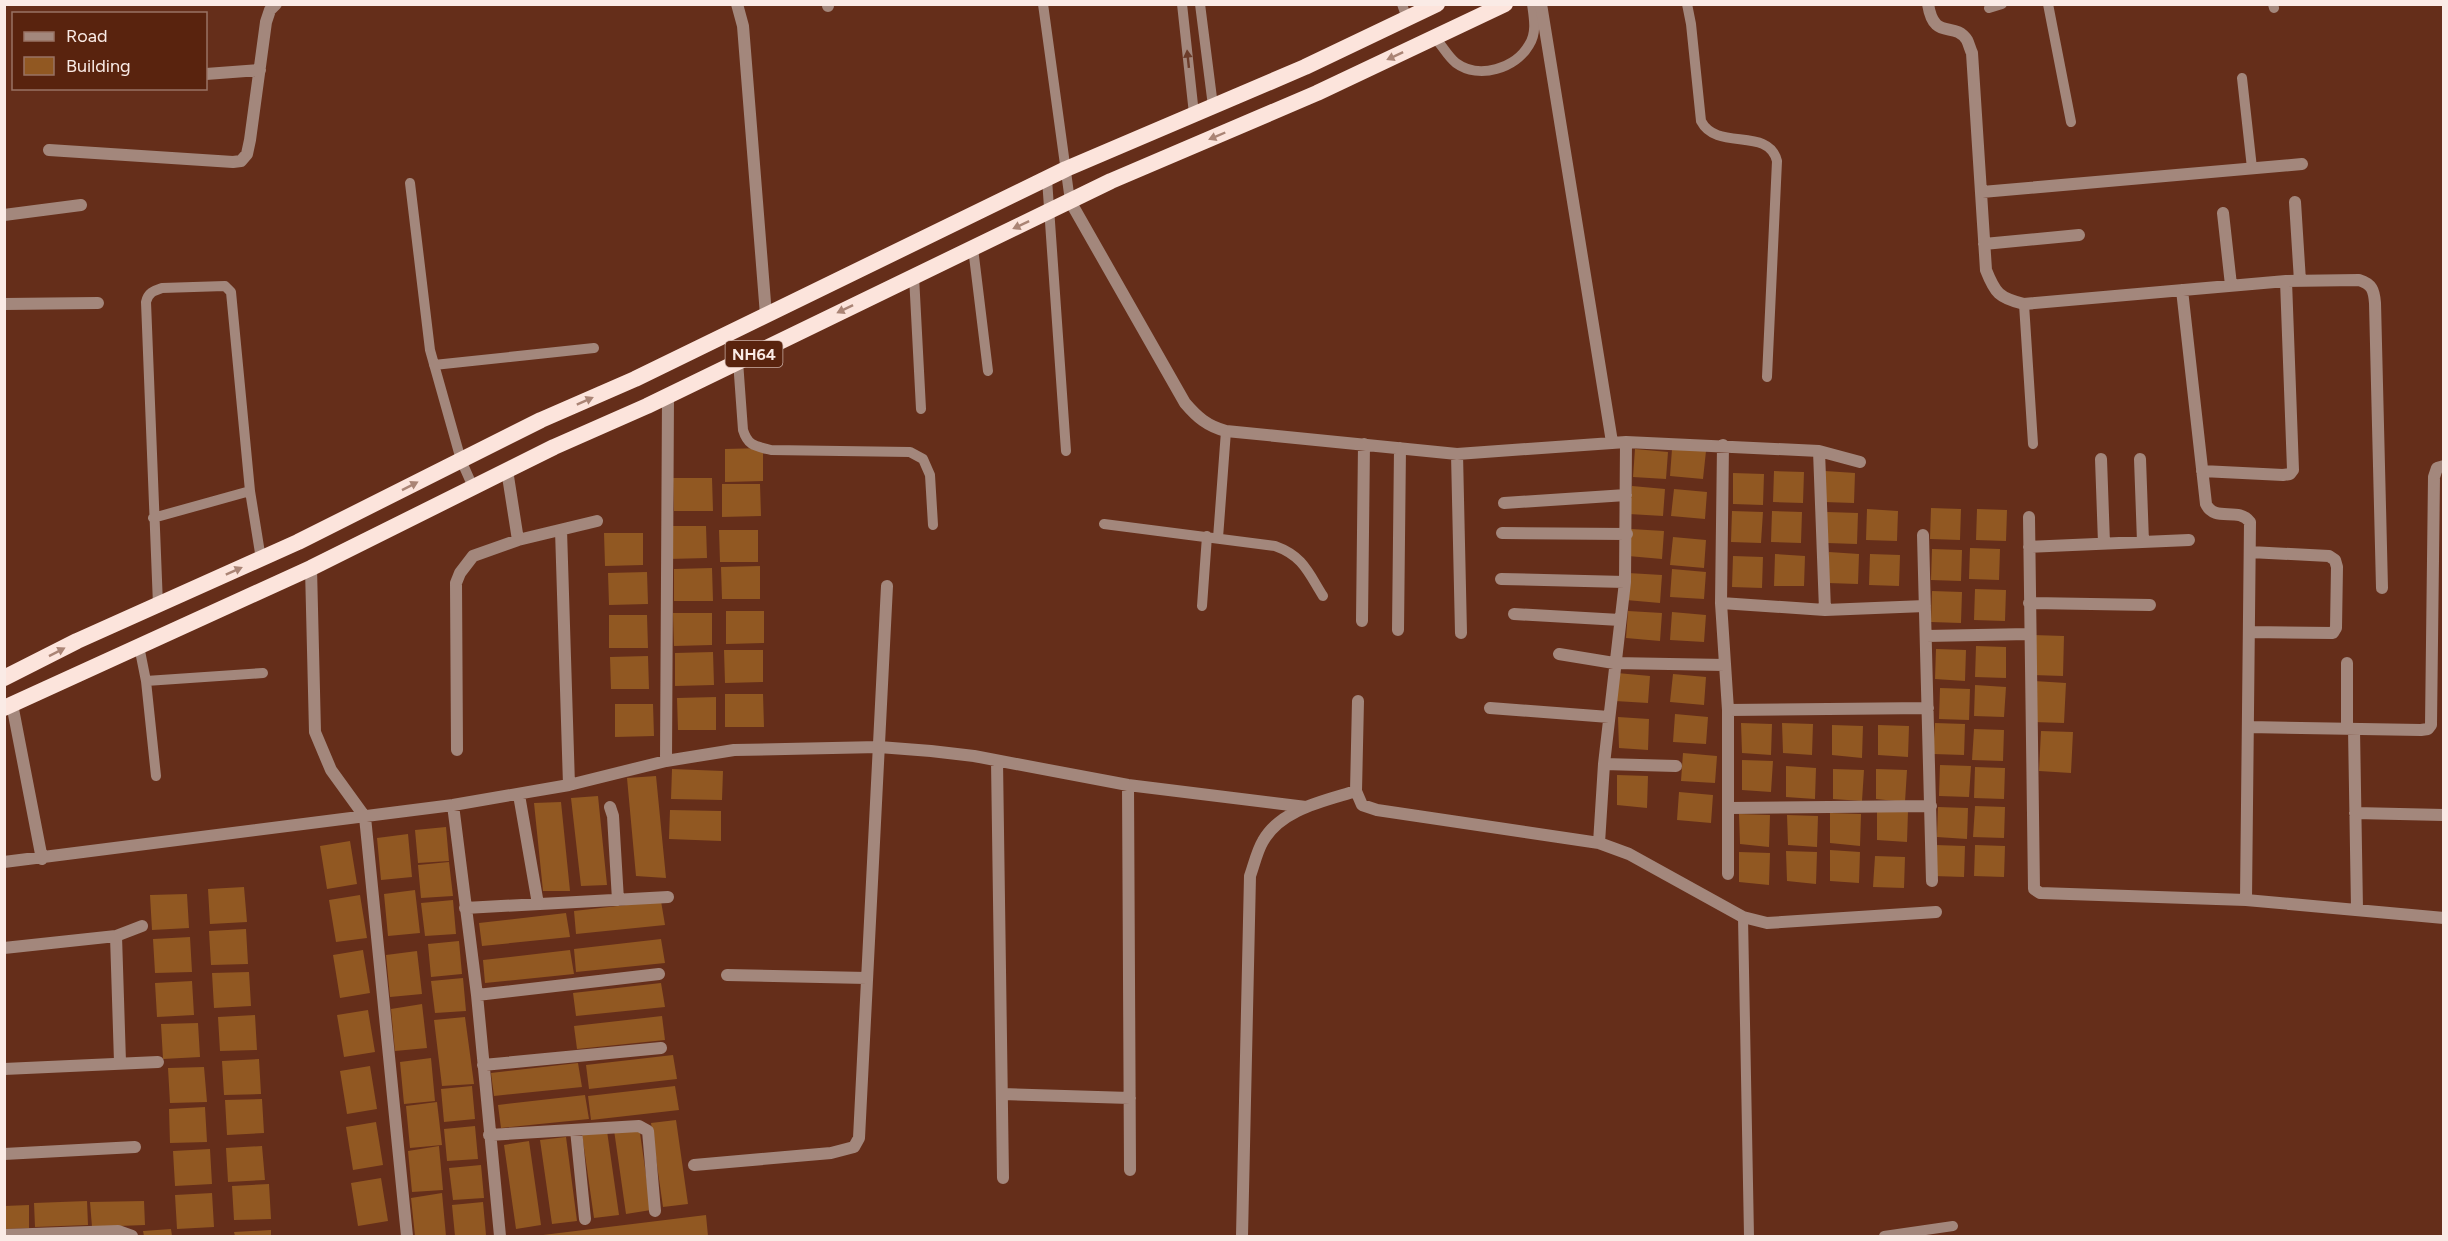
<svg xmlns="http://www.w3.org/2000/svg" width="2448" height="1241" font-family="Figtree,sans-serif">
<rect width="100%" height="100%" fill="#652e1a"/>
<path fill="#915822" d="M 763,448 L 763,481 L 725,482 L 725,449 Z
M 1635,449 L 1668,452 L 1666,479 L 1633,477 Z
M 1672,449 L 1706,451 L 1703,479 L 1670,476 Z
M 1774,471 L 1804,472 L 1803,503 L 1773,502 Z
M 1825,471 L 1855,473 L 1854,503 L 1824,502 Z
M 1733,473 L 1764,474 L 1763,505 L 1733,504 Z
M 673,478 L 712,478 L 713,511 L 674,511 Z
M 722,484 L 760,484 L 761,516 L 722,517 Z
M 1632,486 L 1665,489 L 1663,516 L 1629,514 Z
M 1674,489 L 1707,492 L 1705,519 L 1671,516 Z
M 1931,508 L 1961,509 L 1960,540 L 1930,539 Z
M 1867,509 L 1898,511 L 1897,541 L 1866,540 Z
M 1977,509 L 2007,510 L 2006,541 L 1976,540 Z
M 1732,511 L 1763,512 L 1761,543 L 1731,542 Z
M 1772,511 L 1802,512 L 1801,543 L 1771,542 Z
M 1827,512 L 1858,513 L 1857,544 L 1827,543 Z
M 668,526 L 706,526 L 707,558 L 668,559 Z
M 1631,529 L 1664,531 L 1662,559 L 1628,556 Z
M 719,530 L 758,530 L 758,562 L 720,562 Z
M 604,533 L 643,533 L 643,565 L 605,566 Z
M 1673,537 L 1706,540 L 1704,568 L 1670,565 Z
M 1970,548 L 2000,549 L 1999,580 L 1969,579 Z
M 1932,549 L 1962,550 L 1961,581 L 1931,580 Z
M 1829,552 L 1859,554 L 1858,584 L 1828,583 Z
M 1775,554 L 1805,556 L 1804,586 L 1774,586 Z
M 1870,554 L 1900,555 L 1899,586 L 1869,585 Z
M 1733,556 L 1763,557 L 1762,588 L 1732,587 Z
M 760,566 L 760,599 L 722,599 L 721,567 Z
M 712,568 L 713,601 L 674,601 L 674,569 Z
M 1672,569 L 1706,572 L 1704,599 L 1670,597 Z
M 647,572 L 648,604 L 609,605 L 608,573 Z
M 1628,573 L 1662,575 L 1660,603 L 1626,600 Z
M 1975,589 L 2006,590 L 2005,621 L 1974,620 Z
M 1932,591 L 1962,592 L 1961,623 L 1931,622 Z
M 726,611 L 764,611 L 764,643 L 726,644 Z
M 1628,611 L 1662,613 L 1660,641 L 1626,638 Z
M 1672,612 L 1706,615 L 1704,642 L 1670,640 Z
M 673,613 L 712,613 L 712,645 L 674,646 Z
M 609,615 L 647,615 L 648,648 L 609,648 Z
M 2033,635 L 2064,636 L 2063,676 L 2031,675 Z
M 1976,646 L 2006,647 L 2006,678 L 1975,677 Z
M 1936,649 L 1966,650 L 1965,681 L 1935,679 Z
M 724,650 L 763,650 L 763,682 L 725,683 Z
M 713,652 L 714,685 L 675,686 L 675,653 Z
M 648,656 L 649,689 L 611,689 L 610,657 Z
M 1617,673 L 1650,676 L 1648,703 L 1615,701 Z
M 1673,674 L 1706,677 L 1704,705 L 1670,702 Z
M 2034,681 L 2066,683 L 2064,723 L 2033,722 Z
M 1975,685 L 2006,687 L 2004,717 L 1974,716 Z
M 1940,688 L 1970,689 L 1969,720 L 1939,719 Z
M 725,694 L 763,694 L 764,727 L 725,727 Z
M 716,697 L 716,730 L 678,730 L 677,698 Z
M 615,704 L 653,704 L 654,736 L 615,737 Z
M 1675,714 L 1708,717 L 1706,744 L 1673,742 Z
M 1618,717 L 1649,719 L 1648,750 L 1619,748 Z
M 1741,723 L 1772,724 L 1771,755 L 1742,753 Z
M 1782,723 L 1813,724 L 1812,755 L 1783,753 Z
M 1935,723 L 1965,724 L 1964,755 L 1933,754 Z
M 1832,725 L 1863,726 L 1862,758 L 1832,755 Z
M 1878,725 L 1909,726 L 1908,757 L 1878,755 Z
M 1974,729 L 2004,730 L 2003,761 L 1972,760 Z
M 2041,731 L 2073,732 L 2071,773 L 2039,771 Z
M 1683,753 L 1717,756 L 1715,783 L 1681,781 Z
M 1742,760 L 1773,761 L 1771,792 L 1742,790 Z
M 1940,765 L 1971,766 L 1969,797 L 1939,796 Z
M 1786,766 L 1816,768 L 1815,799 L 1786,797 Z
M 1975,767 L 2005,768 L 2004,799 L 1974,798 Z
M 672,769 L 723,771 L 722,800 L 671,799 Z
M 1833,769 L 1864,770 L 1862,801 L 1833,799 Z
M 1876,769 L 1907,770 L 1905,802 L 1876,799 Z
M 1617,775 L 1648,776 L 1647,808 L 1617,805 Z
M 656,776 L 666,878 L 636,876 L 627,778 Z
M 1679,792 L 1713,795 L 1711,823 L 1677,820 Z
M 598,796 L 607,885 L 581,886 L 571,798 Z
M 561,802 L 570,891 L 543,891 L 534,803 Z
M 1975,806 L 2005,807 L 2004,838 L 1973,837 Z
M 1938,807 L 1968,808 L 1967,839 L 1937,837 Z
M 670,810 L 721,811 L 721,841 L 669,839 Z
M 1877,810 L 1908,811 L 1907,842 L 1877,840 Z
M 1830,813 L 1861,814 L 1860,846 L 1830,843 Z
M 1739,814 L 1770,815 L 1769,847 L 1740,844 Z
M 1787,815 L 1818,816 L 1817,847 L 1788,845 Z
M 446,827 L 449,861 L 418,863 L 415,830 Z
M 408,834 L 412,877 L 381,880 L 377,838 Z
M 350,841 L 357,884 L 327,889 L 320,846 Z
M 1935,845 L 1965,846 L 1964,877 L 1934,876 Z
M 1975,845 L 2005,846 L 2004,877 L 1974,876 Z
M 1830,850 L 1860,852 L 1859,883 L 1830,881 Z
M 1786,851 L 1817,852 L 1816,884 L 1787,881 Z
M 1739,852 L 1770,853 L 1769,885 L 1739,882 Z
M 1875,856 L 1905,857 L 1904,888 L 1873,887 Z
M 449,862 L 453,896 L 421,898 L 418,865 Z
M 244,887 L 247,922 L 210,924 L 208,889 Z
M 415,890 L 420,933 L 388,936 L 384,894 Z
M 187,894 L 189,928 L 152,930 L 150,895 Z
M 360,895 L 367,938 L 336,942 L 329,900 Z
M 453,900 L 456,934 L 425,936 L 421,903 Z
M 661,901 L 665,925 L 576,934 L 574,911 Z
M 566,913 L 570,937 L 482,946 L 479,923 Z
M 246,929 L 248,964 L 211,965 L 209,931 Z
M 190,937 L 192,972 L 155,973 L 153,939 Z
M 661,939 L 665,963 L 576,972 L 574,949 Z
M 459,941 L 462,974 L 431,977 L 428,944 Z
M 363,950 L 370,993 L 340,998 L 333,955 Z
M 570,950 L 574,974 L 485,983 L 483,960 Z
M 417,951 L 422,994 L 390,997 L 386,955 Z
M 249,972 L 251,1006 L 214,1008 L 212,973 Z
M 463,978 L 466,1011 L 435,1013 L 431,981 Z
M 192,981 L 194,1015 L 157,1017 L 155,983 Z
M 661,983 L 665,1007 L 576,1016 L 573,993 Z
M 422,1004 L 427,1048 L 395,1051 L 391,1009 Z
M 368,1010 L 375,1052 L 344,1057 L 337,1015 Z
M 255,1015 L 257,1050 L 220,1051 L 218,1017 Z
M 662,1016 L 665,1040 L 577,1049 L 574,1026 Z
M 465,1017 L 474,1084 L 442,1086 L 434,1020 Z
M 198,1023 L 200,1057 L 163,1059 L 161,1024 Z
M 673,1055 L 677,1079 L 589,1089 L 586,1065 Z
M 431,1058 L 435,1101 L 404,1104 L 400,1062 Z
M 259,1059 L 261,1094 L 224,1095 L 222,1061 Z
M 578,1063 L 582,1087 L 494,1096 L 491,1073 Z
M 370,1066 L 377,1109 L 347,1114 L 340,1071 Z
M 204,1067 L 207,1102 L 170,1103 L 168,1068 Z
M 472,1086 L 475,1119 L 444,1122 L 441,1089 Z
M 675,1086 L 679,1110 L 591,1120 L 588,1096 Z
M 585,1095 L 589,1119 L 501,1128 L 498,1105 Z
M 262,1099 L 264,1133 L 227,1135 L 225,1100 Z
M 437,1102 L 442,1145 L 410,1148 L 406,1106 Z
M 205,1107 L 207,1142 L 170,1143 L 169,1109 Z
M 676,1120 L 688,1204 L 663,1207 L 651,1123 Z
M 376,1122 L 383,1165 L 353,1170 L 346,1127 Z
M 475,1126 L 478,1159 L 447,1161 L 444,1129 Z
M 639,1126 L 651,1210 L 626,1214 L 614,1130 Z
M 607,1131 L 619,1215 L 594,1218 L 582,1134 Z
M 566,1137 L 577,1221 L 552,1224 L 540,1140 Z
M 529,1141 L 541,1225 L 516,1229 L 504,1145 Z
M 262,1146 L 265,1180 L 228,1182 L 226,1148 Z
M 439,1146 L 443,1190 L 412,1192 L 408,1151 Z
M 210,1149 L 212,1184 L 175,1186 L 173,1151 Z
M 481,1165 L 484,1198 L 453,1200 L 449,1168 Z
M 381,1178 L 388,1221 L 358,1226 L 351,1183 Z
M 269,1184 L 271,1219 L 234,1220 L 232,1186 Z
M 212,1193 L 214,1227 L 177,1229 L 175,1195 Z
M 442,1193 L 446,1236 L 415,1236 L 411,1198 Z
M 87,1201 L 88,1225 L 35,1227 L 34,1203 Z
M 144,1201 L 145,1225 L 92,1227 L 90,1202 Z
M 483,1202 L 486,1235 L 455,1236 L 452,1205 Z
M 29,1205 L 29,1228 L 4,1229 L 4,1206 Z
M 706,1215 L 708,1236 L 543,1236 L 543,1235 Z
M 171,1229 L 172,1236 L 144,1236 L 143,1231 Z
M 271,1230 L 271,1236 L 235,1236 L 234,1232 Z"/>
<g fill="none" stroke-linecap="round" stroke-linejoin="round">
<path stroke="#a3877c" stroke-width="10" d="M 1043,4 L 1070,201
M 1182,4 L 1194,114
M 1200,4 L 1213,106
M 1402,4 L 1407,19
M 1687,4 L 1691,24 L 1701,121 C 1717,152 1768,126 1777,161 L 1767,377
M 2048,4 L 2071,122
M 2273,4 L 2274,8
M 1989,8 L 2002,4
M 1435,38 C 1442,45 1448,57 1456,63 C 1479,80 1516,68 1529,45 C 1537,33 1534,18 1532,4
M 2242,78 L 2252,168
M 1047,179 L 1066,451
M 410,183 L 430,350 L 461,460 L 473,487
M 973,248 L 988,371
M 914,276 L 921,409
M 2024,304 L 2033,444
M 738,361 L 743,430 C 748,446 755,446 771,450 L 910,452 L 923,459 L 930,475 L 933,525
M 434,365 L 594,348
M 250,491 L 261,559
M 153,518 L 250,491 L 231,292 L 225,286 L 162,288 C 153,291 148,293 146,302 L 158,605
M 1104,524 L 1275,546 C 1303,556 1308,572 1323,596
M 1218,538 L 1226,431
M 1202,606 L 1207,536
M 139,646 L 146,681 L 156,776
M 146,681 L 263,673
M 1743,917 L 1749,1236
M 1884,1236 L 1953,1226"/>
<path stroke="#a3877c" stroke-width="12" d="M 737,4 L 743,26 L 766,315
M 828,4 L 828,6
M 1541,4 L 1612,442
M 1928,4 C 1934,42 1954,20 1967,40 C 1969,44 1970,49 1972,53 L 1986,270 C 1995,293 1999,298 2024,304 L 2286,281 L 2359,280 C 2372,284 2374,290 2375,303 L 2382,588
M 206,74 L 260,70
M 49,150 L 233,162 L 241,161 L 247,154 L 250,140 L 266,22 L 270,10 L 276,4
M 1982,192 L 2302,164
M 1070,201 L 1185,403 C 1197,417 1207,426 1226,431 L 1457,454 L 1626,442 L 1819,451 L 1860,462
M 2295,202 L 2300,281
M 2223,213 L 2231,285
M 4,215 L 81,205
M 1984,244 L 2079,235
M 2182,290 L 2206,504 C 2215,523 2238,506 2250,522 L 2246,900
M 4,304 L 98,303
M 1723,445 L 1721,603 L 1728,710 L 1728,874
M 1819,451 L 1825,610
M 1457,454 L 1461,633
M 2101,459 L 2104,543
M 2140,459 L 2143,542
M 507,470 L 518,540
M 2202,471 L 2283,475 L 2290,474 L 2293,470 L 2286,281
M 1504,503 L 1626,495
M 2029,517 L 2034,889 L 2040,893 L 2246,900 L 2444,918
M 561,530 L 569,785
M 1502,533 L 1627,534
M 1923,535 L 1932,881
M 2029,547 L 2189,540
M 311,568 L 315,732 L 331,770 L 365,817 L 407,1236
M 1501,579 L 1625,582
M 1721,603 L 1825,610 L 1925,606
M 2029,603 L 2150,605
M 1514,614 L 1620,620
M 1362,621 L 1364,444
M 1398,630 L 1400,448
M 2249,632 L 2333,633 L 2336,628 L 2337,567 L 2335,560 L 2329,556 L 2250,552
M 1926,636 L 2029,634
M 1559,654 L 1614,663 L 1725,665
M 1358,701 L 1356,791 L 1362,805 L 1377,810 L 1599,843 L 1629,854 L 1743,917 L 1767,923 L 1936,912
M 12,704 L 42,859
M 1490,708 L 1609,717
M 1728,710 L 1928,708
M 2248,727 L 2421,730 L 2428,729 L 2431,725 L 2434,477 L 2437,468 L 2444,466
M 2347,729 L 2347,663
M 2354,729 L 2357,909
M 457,750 L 456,583 L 460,573 L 473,556 L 518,540 L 597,521
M 666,761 L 668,396
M 997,761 L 1003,1178
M 1604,764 L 1676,766
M 1128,785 L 1130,1170
M 519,795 L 538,904
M 453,805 L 477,995 L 500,1236
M 610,807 L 613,816 L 618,900
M 1730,808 L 1931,806
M 2355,813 L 2444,815
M 1599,843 L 1604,764 L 1625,582 L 1626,442
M 4,862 L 453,805 L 569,785 L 666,761 L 734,750 L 879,747 L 931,751 L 974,756 L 1128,785 L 1306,807
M 465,908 L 668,897
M 116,936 L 120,1062
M 4,948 L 116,936 L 142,926
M 727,975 L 867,978
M 477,995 L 659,974
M 483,1065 L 661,1048
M 4,1069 L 158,1062
M 1002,1094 L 1130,1098
M 576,1130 L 585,1219
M 489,1135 L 639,1126 L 648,1131 L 655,1211
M 4,1154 L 135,1147
M 694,1165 L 831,1153 L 854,1147 L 859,1138 L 887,586
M 4,1235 L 118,1231 L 132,1236
M 1242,1236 L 1250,876 C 1254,865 1257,851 1263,841 C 1281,809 1324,801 1356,791"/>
<path stroke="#fce4dc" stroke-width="16" d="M 4,678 L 77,641 L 298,542 L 541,420 L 635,379 L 1066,169 L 1305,67 L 1437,4
M 4,708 L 311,568 L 554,447 L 647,406 L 1111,181 L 1317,93 L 1505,4"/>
</g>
<defs><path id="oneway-solid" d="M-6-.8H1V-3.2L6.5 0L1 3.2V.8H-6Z" transform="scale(1.5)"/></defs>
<g fill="#aa8475">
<use href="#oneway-solid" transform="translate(1395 56) rotate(155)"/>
<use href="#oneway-solid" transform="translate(1217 136) rotate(157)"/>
<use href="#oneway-solid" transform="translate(1021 225) rotate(155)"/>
<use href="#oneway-solid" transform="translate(845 309) rotate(154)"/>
<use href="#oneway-solid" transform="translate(585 401) rotate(-24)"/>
<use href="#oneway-solid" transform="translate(410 486) rotate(-27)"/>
<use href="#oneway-solid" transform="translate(234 571) rotate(-24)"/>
<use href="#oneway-solid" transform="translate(57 652) rotate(-27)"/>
</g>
<use fill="#6c3c2a" href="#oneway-solid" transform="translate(1188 59) rotate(-96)"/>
<g text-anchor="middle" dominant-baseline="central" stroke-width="5" stroke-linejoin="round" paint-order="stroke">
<rect fill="#59230e" stroke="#caafa5" stroke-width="1.5" x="725.5" y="341" width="57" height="26" rx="4.5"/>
<g font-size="16" font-weight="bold" fill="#faebe6">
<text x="754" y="354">NH64</text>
</g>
</g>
<rect width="2448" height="1241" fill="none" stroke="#faebe6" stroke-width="12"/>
<rect x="12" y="12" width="195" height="78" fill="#59230e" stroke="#997364" stroke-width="1.5"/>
<rect x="24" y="32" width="30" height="9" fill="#a3877c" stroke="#997364" stroke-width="1.5"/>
<text x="66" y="42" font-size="18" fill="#faebe6">Road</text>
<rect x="24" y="57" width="30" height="18" fill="#915822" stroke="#997364" stroke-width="1.5"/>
<text x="66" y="72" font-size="18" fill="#faebe6">Building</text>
</svg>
